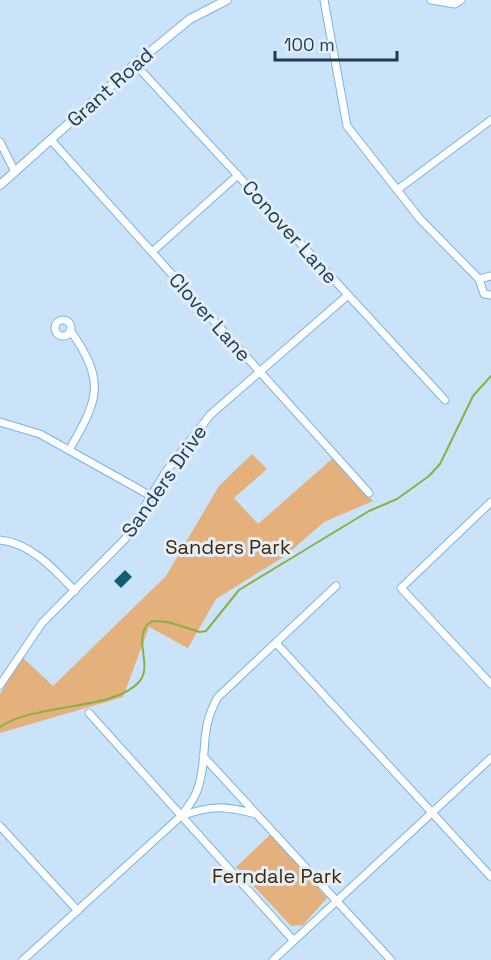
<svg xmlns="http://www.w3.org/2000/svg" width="491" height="960" font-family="'Space Grotesk',sans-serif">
<rect width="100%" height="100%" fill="#cbe3f9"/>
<path fill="#e4b07b" d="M 252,454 L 267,469 L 234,498 L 258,524 L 333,458 L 373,501 L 324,522 L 285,556 L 216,599 L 188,648 L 149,627 L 123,697 L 0,733 L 0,694 L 22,657 L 53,686 L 166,576 L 219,486 Z
M 271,834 L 327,898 L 303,925 L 291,926 L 236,867 Z"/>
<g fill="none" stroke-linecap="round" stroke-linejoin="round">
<path stroke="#8ab045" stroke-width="2" d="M 0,727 C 37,702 113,711 139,682 C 153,666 134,642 147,625 L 152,621 L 168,622 L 200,632 L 206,631 L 239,590 L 369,511 L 397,499 L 429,476 L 440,464 L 473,396 L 491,376"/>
</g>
<path fill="#115e77" d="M 125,570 L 132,577 L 121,588 L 114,581 Z"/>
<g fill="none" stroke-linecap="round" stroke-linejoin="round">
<defs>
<path id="minor" d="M 324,0 L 347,126 L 420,219 L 479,279
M 431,0 L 455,4 L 461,0
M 135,64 L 445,400
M 51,140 L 369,493
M 0,142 L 15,172
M 397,190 L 491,120
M 152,252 L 238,175
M 491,276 L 479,279 L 484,294 L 491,295
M55 328a8 8 0 1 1 16 0a8 8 0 1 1-16 0Z
M 0,422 L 40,434 L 151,496
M 69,450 C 99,399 106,381 70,330
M 491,502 L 401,588 L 491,684
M 0,540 C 31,543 55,570 75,591
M 277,644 L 491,877
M 0,685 L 42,623 L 125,539 L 165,473 L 210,415 L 348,295
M 89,713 L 294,941
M 203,756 L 391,960
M 181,816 C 212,805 225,806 256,814
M 0,826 L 78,911
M 23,960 L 181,816 C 187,808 195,799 198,788 C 209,755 198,731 218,697 L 336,586
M 273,960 L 491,758"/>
<path id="tertiary" d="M 0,185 L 135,64 L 190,19 L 227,0"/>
</defs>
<use href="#minor" stroke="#77b4ea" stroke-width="9"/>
<use href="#tertiary" stroke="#77b4ea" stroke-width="10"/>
<use href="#minor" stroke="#fff" stroke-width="7"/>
<use href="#tertiary" stroke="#fff" stroke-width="8"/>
</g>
<g text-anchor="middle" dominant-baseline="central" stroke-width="6" stroke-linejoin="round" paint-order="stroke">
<g font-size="20" fill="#223b51" stroke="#e2eefa">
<text transform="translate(110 87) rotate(-42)">Grant Road</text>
<text transform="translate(290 232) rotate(48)">Conover Lane</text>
<text transform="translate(210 317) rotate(48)">Clover Lane</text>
<text transform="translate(164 481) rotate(-55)">Sanders Drive</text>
</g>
<g font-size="20" fill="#452600" stroke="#e2eefa">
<text x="228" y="547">Sanders Park</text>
<text x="277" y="876">Ferndale Park</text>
</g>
</g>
<path d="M275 51v9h122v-9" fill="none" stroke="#223b51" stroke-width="3"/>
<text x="284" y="51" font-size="18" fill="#223b51" stroke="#e2eefa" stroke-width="4.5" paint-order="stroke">100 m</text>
</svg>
